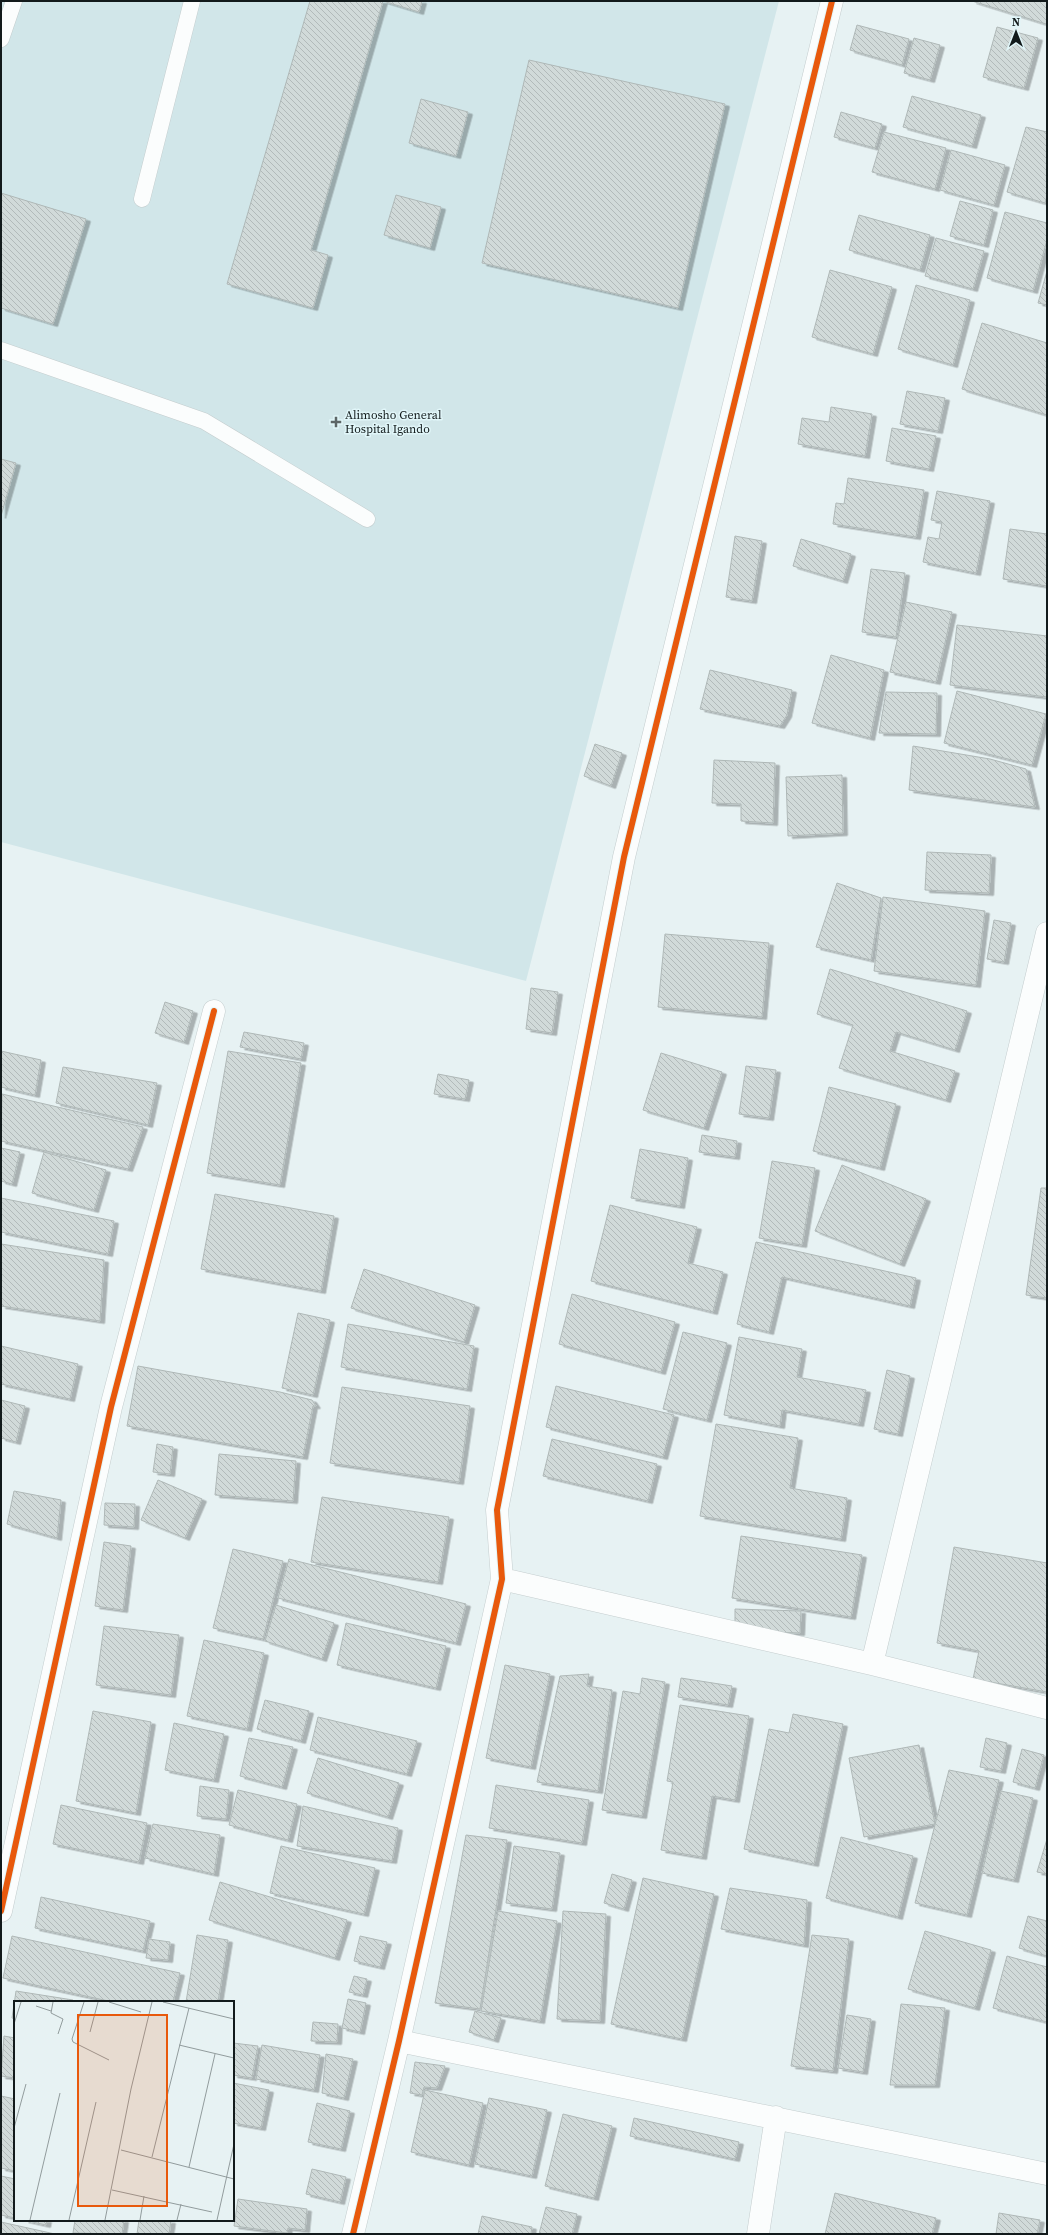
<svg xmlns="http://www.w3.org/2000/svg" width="1048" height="2235" font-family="'Source Serif 4',serif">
<defs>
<pattern id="building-back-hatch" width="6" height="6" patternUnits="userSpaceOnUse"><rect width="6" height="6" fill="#d1dad9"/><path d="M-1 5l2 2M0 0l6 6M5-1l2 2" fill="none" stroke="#b2baba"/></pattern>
<filter id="shadow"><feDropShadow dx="4.5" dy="2.5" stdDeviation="0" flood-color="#0004"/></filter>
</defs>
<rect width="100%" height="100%" fill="#e7f2f3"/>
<path fill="#d1e6e9" d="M 1,1 L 779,1 L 526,981 L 1,842 Z"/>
<path fill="url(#building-back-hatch)" stroke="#afb8b7" filter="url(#shadow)" d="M 310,1 L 422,1 L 419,12 L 383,1 L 311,250 L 328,255 L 313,308 L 227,284 Z
M 972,1 L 1047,1 L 1047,21 L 1046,24 Z
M 857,25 L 909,39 L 902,65 L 850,50 Z
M 997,27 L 1038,38 L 1024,88 L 983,77 Z
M 914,38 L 940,45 L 930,80 L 904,73 Z
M 529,60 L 725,104 L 678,308 L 482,263 Z
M 912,96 L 981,115 L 972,146 L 903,127 Z
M 421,99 L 468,112 L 456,156 L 409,143 Z
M 841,112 L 882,124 L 875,148 L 834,137 Z
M 1026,127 L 1047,132 L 1047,196 L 1045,203 L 1007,192 Z
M 884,132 L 946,148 L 935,189 L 872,172 Z
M 951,150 L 1005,165 L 994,205 L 940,190 Z
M 1,193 L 86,219 L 53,324 L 1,308 Z
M 396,195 L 441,207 L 430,248 L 384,235 Z
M 960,201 L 993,210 L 984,245 L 950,236 Z
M 1005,212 L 1047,223 L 1047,240 L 1033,291 L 987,278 Z
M 859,215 L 930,235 L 920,270 L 849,250 Z
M 936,238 L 984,251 L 973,289 L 925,276 Z
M 830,270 L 892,287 L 873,354 L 812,337 Z
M 1047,271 L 1047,305 L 1038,303 Z
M 916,285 L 970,300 L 953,365 L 898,349 Z
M 982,323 L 1047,343 L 1047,415 L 962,389 Z
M 907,391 L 945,398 L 938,431 L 900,424 Z
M 831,407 L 872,414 L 865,456 L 798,444 L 802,418 L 829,422 Z
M 892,428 L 936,436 L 929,469 L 886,461 Z
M 1,459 L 16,463 L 1,516 Z
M 848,478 L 924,490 L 916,537 L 833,524 L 836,503 L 844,504 Z
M 937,491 L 990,501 L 976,573 L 923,562 L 928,537 L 939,539 L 942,522 L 931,520 Z
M 1010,529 L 1047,534 L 1047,586 L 1003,579 Z
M 735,536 L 762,541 L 752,601 L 726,597 Z
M 801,539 L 851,554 L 843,581 L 793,566 Z
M 871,569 L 905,573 L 896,637 L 862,632 Z
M 906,602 L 952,612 L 936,682 L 890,672 Z
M 957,625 L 1047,636 L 1047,697 L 950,685 Z
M 831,655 L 884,670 L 870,738 L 812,723 Z
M 710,670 L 792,690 L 787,715 L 780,726 L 700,709 Z
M 957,691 L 1046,714 L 1032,765 L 944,743 Z
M 886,692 L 937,693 L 936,734 L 879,733 Z
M 595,744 L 622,753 L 611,786 L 584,776 Z
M 913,746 L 990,759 L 1026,769 L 1035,807 L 909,790 Z
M 714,760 L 775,763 L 773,823 L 741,821 L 741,804 L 712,803 Z
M 842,775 L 843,833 L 788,836 L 786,777 Z
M 927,852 L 991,855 L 989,893 L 925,890 Z
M 837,883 L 881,898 L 871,960 L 816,947 Z
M 883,897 L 985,911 L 976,985 L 874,971 Z
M 994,920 L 1011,923 L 1004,962 L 987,959 Z
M 665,934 L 769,943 L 762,1017 L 658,1007 Z
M 830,969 L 967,1011 L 955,1050 L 896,1032 L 890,1051 L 955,1071 L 946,1100 L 839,1068 L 853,1025 L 817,1014 Z
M 531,988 L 558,992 L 552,1033 L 526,1029 Z
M 165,1002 L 193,1011 L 184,1042 L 155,1033 Z
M 244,1032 L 304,1043 L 301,1059 L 240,1047 Z
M 1,1051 L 41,1060 L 35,1095 L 1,1087 Z
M 228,1051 L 301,1063 L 280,1185 L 207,1173 Z
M 661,1053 L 722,1072 L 704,1128 L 643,1110 Z
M 746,1066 L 776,1070 L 769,1118 L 739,1114 Z
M 63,1067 L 157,1083 L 148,1125 L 56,1103 Z
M 438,1074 L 469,1080 L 465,1099 L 434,1094 Z
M 829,1087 L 896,1104 L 880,1168 L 813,1151 Z
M 2,1094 L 143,1127 L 128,1169 L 1,1141 Z
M 702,1135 L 737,1141 L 735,1157 L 699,1152 Z
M 1,1148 L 20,1152 L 12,1184 L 1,1181 Z
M 640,1149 L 688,1158 L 680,1206 L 631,1198 Z
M 44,1152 L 106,1170 L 94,1210 L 32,1193 Z
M 772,1161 L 815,1168 L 802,1245 L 759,1238 Z
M 842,1165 L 926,1199 L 900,1264 L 815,1231 Z
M 1041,1188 L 1047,1188 L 1047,1298 L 1026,1295 Z
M 215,1194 L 334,1216 L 321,1291 L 201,1269 Z
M 1,1198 L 114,1221 L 108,1254 L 1,1232 Z
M 610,1205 L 697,1227 L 688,1263 L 723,1272 L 713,1312 L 591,1281 Z
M 756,1242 L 916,1278 L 910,1306 L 782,1277 L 769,1332 L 737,1324 Z
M 1,1244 L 104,1260 L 100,1321 L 1,1306 Z
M 364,1269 L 475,1305 L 464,1342 L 351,1308 Z
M 572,1294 L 675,1322 L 661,1372 L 559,1344 Z
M 298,1313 L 330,1320 L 313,1395 L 282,1388 Z
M 348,1324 L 474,1346 L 467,1389 L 341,1367 Z
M 683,1332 L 727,1343 L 707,1420 L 663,1409 Z
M 739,1337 L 802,1349 L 797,1377 L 866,1390 L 859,1424 L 782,1410 L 780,1426 L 724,1415 Z
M 1,1346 L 78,1364 L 70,1399 L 1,1384 Z
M 138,1366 L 280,1392 L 312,1400 L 316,1406 L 313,1406 L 303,1457 L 127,1426 Z
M 887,1370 L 910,1376 L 898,1434 L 874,1429 Z
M 556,1386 L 674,1415 L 663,1457 L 546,1427 Z
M 342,1387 L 470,1406 L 459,1482 L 330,1463 Z
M 1,1400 L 25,1406 L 16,1442 L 1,1438 Z
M 716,1424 L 798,1438 L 790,1488 L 847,1498 L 841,1539 L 700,1516 Z
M 552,1439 L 657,1464 L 648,1501 L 543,1476 Z
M 157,1444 L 173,1447 L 170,1474 L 153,1472 Z
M 219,1454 L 296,1461 L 293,1501 L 215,1495 Z
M 158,1480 L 202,1499 L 185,1538 L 141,1520 Z
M 14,1491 L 61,1500 L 57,1538 L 7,1524 Z
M 322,1497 L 449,1517 L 438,1582 L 311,1562 Z
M 105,1503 L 135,1504 L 134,1527 L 104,1525 Z
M 741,1536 L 862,1555 L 851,1617 L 732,1598 Z
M 104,1542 L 131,1546 L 123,1610 L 95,1606 Z
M 954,1547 L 1047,1563 L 1047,1692 L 973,1679 L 979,1651 L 937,1643 Z
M 233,1549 L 283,1561 L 263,1639 L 213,1628 Z
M 289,1559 L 466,1604 L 456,1643 L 278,1598 Z
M 276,1605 L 334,1623 L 322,1659 L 265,1641 Z
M 735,1609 L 801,1611 L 800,1633 L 735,1631 Z
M 346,1623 L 446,1646 L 436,1688 L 337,1665 Z
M 104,1626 L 179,1635 L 171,1695 L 96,1685 Z
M 204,1640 L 264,1653 L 247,1729 L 187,1716 Z
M 505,1665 L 550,1674 L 531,1767 L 486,1758 Z
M 589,1674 L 587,1686 L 612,1690 L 598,1791 L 537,1782 L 560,1676 Z
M 642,1678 L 665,1682 L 642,1816 L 602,1810 L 623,1691 L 640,1694 Z
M 681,1678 L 732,1686 L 728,1705 L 678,1697 Z
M 265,1700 L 309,1711 L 301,1741 L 257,1729 Z
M 680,1705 L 749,1716 L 735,1800 L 712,1796 L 702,1857 L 661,1850 L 673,1782 L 667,1781 Z
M 93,1711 L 151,1722 L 136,1813 L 76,1801 Z
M 793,1714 L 843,1724 L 814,1864 L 744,1849 L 769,1729 L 789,1733 Z
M 318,1717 L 417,1741 L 407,1774 L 310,1750 Z
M 174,1723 L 224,1734 L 214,1780 L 165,1770 Z
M 249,1738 L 293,1747 L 282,1787 L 240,1776 Z
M 986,1738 L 1007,1743 L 1001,1771 L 980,1767 Z
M 919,1745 L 935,1824 L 864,1837 L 849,1758 Z
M 1022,1749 L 1044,1755 L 1035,1788 L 1013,1782 Z
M 318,1758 L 399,1783 L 388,1817 L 307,1793 Z
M 949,1770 L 999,1780 L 967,1915 L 915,1903 Z
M 496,1785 L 589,1800 L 582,1843 L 489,1828 Z
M 200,1786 L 229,1790 L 226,1819 L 197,1816 Z
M 238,1790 L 297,1804 L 288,1840 L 229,1825 Z
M 1001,1791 L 1033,1798 L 1014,1880 L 982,1873 Z
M 61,1805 L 147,1823 L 139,1862 L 53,1844 Z
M 303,1806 L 398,1828 L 392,1861 L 297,1846 Z
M 153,1824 L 220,1835 L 214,1874 L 145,1858 Z
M 466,1835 L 507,1840 L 480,2009 L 435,2003 Z
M 841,1837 L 913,1856 L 898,1917 L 826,1898 Z
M 1047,1839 L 1047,1874 L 1037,1872 Z
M 281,1846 L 375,1868 L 364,1914 L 270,1893 Z
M 514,1846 L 560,1853 L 552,1909 L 506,1903 Z
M 612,1874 L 632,1880 L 624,1909 L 604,1903 Z
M 643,1878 L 714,1894 L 682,2039 L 611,2024 Z
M 220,1882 L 347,1920 L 335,1958 L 209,1920 Z
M 730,1888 L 807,1900 L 804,1945 L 721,1929 Z
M 41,1897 L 150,1921 L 143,1951 L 35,1928 Z
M 498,1911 L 557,1921 L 540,2021 L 481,2011 Z
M 563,1911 L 606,1914 L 600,2021 L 557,2019 Z
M 1028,1916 L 1047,1921 L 1047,1956 L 1019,1948 Z
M 925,1931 L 991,1950 L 975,2008 L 908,1989 Z
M 197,1935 L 228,1940 L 218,2002 L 186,2002 Z
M 812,1935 L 849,1939 L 833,2071 L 791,2066 Z
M 12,1936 L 180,1973 L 173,2002 L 113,2002 L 3,1978 Z
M 360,1936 L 387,1942 L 380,1967 L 354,1961 Z
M 149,1939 L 170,1942 L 168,1960 L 146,1958 Z
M 1007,1956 L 1047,1967 L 1047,2022 L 993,2008 Z
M 354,1976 L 367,1979 L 363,1995 L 349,1992 Z
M 16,1991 L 73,2000 L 73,2002 L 15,2002 L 15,2019 L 12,2018 Z
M 348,1999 L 366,2003 L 360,2032 L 342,2028 Z
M 901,2004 L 945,2008 L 935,2085 L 890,2085 Z
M 475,2011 L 501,2018 L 494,2040 L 469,2032 Z
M 847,2015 L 871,2019 L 863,2072 L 838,2068 Z
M 313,2022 L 338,2024 L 337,2042 L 311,2041 Z
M 4,2036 L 15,2038 L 15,2078 L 1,2076 Z
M 233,2043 L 258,2046 L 252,2078 L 233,2075 Z
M 262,2045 L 320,2055 L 314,2090 L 256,2079 Z
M 326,2054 L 353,2059 L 344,2098 L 322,2093 Z
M 415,2062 L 445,2066 L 437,2088 L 424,2087 L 422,2095 L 410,2093 Z
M 233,2083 L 269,2090 L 261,2128 L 233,2123 Z
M 425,2090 L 483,2103 L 469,2165 L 411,2152 Z
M 1,2096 L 15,2099 L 15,2171 L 1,2168 Z
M 489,2098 L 547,2110 L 532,2176 L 475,2164 Z
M 317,2103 L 350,2111 L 341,2149 L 308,2142 Z
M 563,2114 L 612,2126 L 594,2198 L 545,2186 Z
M 634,2118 L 739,2142 L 735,2159 L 630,2136 Z
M 312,2169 L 346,2177 L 340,2202 L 306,2194 Z
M 1,2176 L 15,2179 L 15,2218 L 1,2215 Z
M 835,2193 L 936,2218 L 932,2234 L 825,2234 Z
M 238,2199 L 307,2209 L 305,2230 L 288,2228 L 287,2233 L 234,2226 Z
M 546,2207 L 577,2214 L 572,2234 L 539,2234 Z
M 999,2213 L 1040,2220 L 1037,2234 L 996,2234 Z
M 482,2216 L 532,2227 L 531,2234 L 478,2234 Z
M 24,2220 L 47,2220 L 46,2225 Z
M 75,2220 L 124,2220 L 122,2234 L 73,2233 Z
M 139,2220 L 171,2221 L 169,2234 L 137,2234 Z
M 1,2222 L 55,2234 L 1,2234 Z"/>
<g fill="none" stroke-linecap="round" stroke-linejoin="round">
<defs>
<path id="lane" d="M 1,39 L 14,1
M 142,199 L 192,1
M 1,350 L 204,421 L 367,519"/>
<path id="street" d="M 502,1579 L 872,1664 L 1047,1708
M 872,1664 L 1047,933
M 1,1911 L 111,1407 L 214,1011
M 399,2041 L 1047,2174
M 353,2234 L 399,2041 L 502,1579 L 497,1510 L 624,857 L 832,1
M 758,2234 L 776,2117"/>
</defs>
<use href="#lane" stroke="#c4cdce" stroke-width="17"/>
<use href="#street" stroke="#c4cdce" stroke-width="23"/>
<use href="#lane" stroke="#fbfdfd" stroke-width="16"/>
<use href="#street" stroke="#fbfdfd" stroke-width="22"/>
<defs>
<path id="cycleway" d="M 1,1911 L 111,1407 L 214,1011
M 353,2234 L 399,2041 L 502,1579 L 497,1510 L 624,857 L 832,1"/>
</defs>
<use href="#cycleway" stroke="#e1f6f9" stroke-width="8"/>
<use href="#cycleway" stroke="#e8590c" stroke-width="6"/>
</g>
<path fill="#5d6667" stroke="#e1f6f9" stroke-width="1.5" d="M334 416h4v4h4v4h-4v4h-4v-4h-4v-4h4z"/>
<g text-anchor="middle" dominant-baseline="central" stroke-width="3" stroke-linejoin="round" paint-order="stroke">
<g font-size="12" fill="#121a1b" stroke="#e1f6f9" text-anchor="start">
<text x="345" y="415">Alimosho General<tspan x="345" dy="14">Hospital Igando</tspan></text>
</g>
</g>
<g transform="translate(14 2001)">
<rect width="220" height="220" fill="#e7f2f3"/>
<path fill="none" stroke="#929c9d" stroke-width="1" d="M 39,1 L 37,12 L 49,18 L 44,33M 70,1 L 58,38 L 59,41 L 95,59M 95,1 L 127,11M 149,1 L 220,18M 22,5 L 37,10M 0,23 L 7,1M 76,31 L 84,1M 165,44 L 220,57M 0,127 L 12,83M 107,149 L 220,178M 138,156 L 175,7M 175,166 L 201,53M 98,189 L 198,211M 16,219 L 46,92M 55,219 L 82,101M 91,219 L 117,88 L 138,1M 126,219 L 130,195M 163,219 L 167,203M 203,219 L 220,143"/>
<path fill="#e8590c" fill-opacity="0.15" stroke="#e8590c" stroke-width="2" d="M 64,14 L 153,14 L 153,205 L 64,205 Z"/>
<rect width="220" height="220" fill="none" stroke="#121a1b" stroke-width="2"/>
</g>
<rect width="1048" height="2235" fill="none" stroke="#121a1b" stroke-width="4"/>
<g transform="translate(1016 32)" stroke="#e1f6f9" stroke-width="3" paint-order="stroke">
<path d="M0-3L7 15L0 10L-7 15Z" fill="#121a1b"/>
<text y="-6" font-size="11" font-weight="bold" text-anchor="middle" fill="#121a1b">N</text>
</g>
</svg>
